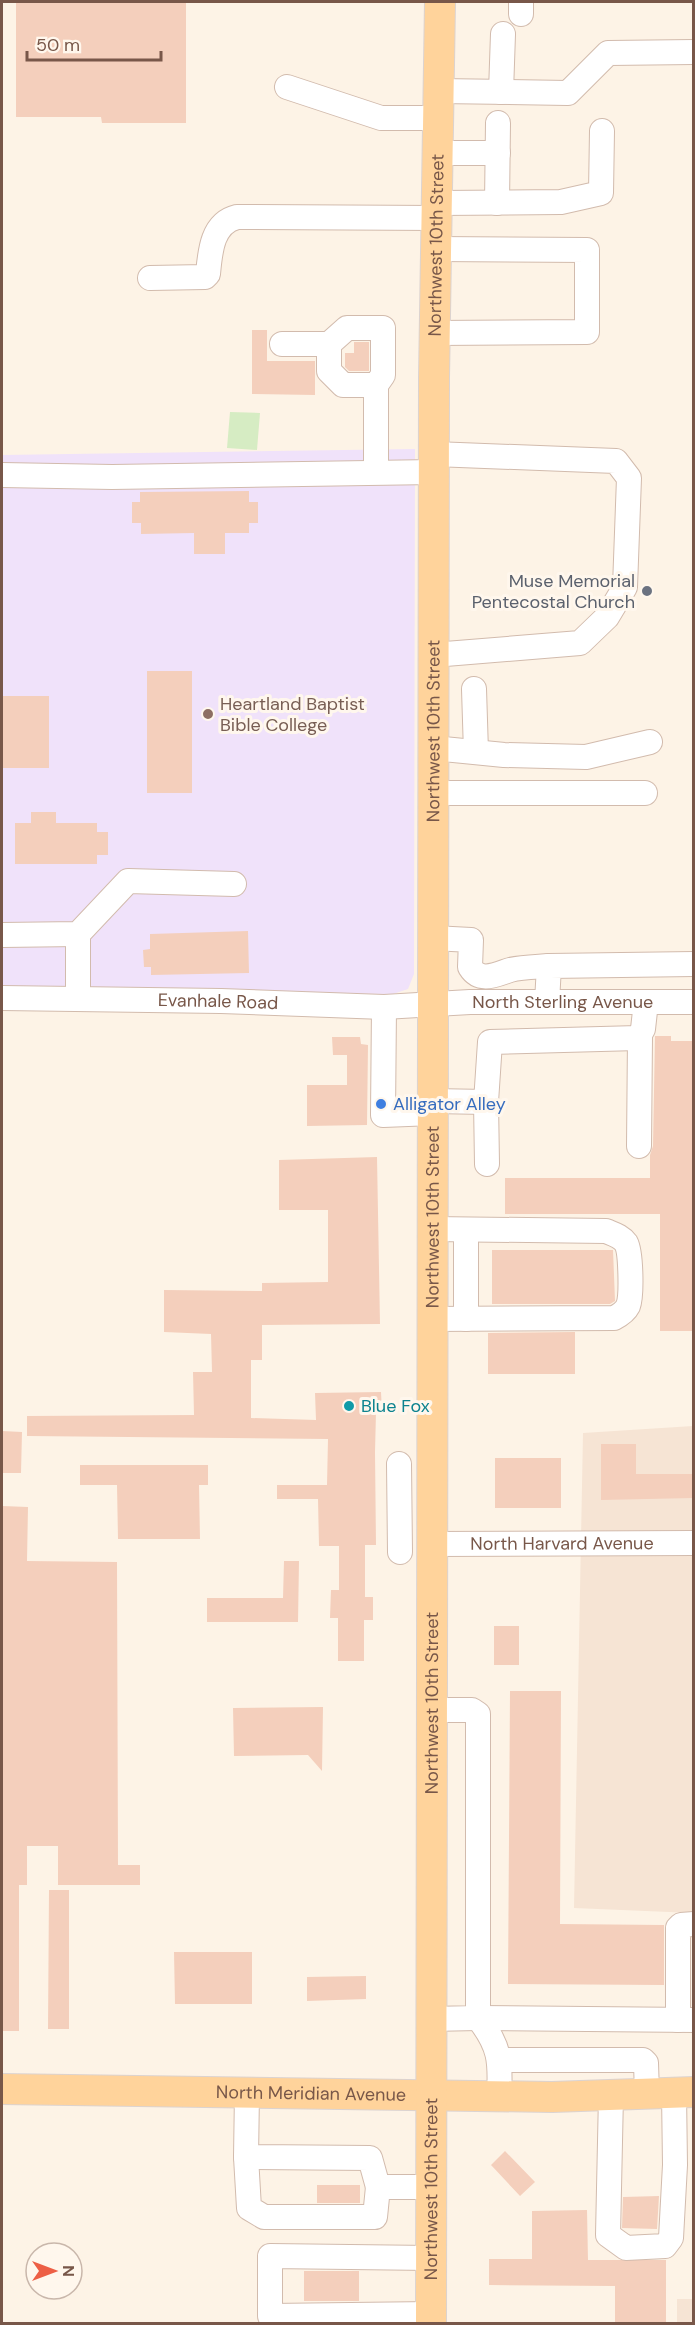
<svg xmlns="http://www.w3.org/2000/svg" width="695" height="2325" font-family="'DM Sans',sans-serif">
<rect width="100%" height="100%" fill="#fdf3e6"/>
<path fill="#f6e4d4" d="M 693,1426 L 693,1913 L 574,1908 L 583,1433 Z
M 693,2223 L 693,2323 L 677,2323 L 677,2299 L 692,2299 Z"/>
<path fill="#f0e2fa" d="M 415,449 L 414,974 L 408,989 L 393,994 L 2,991 L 2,455 Z"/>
<path fill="#d6ecc3" d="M 230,412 L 260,413 L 257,450 L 227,448 Z"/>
<path fill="#f4cfbc" d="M 16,2 L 186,2 L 186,123 L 102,123 L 101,117 L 16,117 Z
M 252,330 L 267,330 L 267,361 L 315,361 L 315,395 L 252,394 Z
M 354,342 L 369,342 L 369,371 L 349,371 L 345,367 L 345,353 L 354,353 Z
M 249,491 L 249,502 L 258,502 L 258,523 L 249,523 L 249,533 L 225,533 L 225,554 L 194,554 L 194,533 L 141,534 L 141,523 L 132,523 L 132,502 L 140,502 L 140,492 Z
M 147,671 L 192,671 L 192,793 L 147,793 Z
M 2,696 L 49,696 L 49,768 L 2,768 Z
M 31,812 L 56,812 L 56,823 L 97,823 L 97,832 L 108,832 L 108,855 L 97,855 L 97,864 L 15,864 L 15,823 L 31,823 Z
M 248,931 L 249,973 L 151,975 L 151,967 L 144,967 L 143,950 L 150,949 L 150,934 Z
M 655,1036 L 671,1036 L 671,1041 L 692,1041 L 693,1331 L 660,1331 L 660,1214 L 505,1214 L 505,1178 L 650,1178 L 650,1155 L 653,1146 Z
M 332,1037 L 360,1037 L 361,1044 L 368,1045 L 367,1125 L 307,1126 L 307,1085 L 347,1085 L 347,1055 L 333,1055 Z
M 377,1157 L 380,1324 L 262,1325 L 262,1360 L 251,1360 L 251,1418 L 316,1420 L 315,1393 L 381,1392 L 382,1412 L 376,1412 L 375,1452 L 376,1545 L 365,1545 L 365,1597 L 373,1597 L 373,1620 L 364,1620 L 364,1661 L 338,1661 L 338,1618 L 330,1618 L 331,1590 L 339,1590 L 339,1546 L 319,1546 L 318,1499 L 277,1499 L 277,1485 L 327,1485 L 328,1439 L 27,1436 L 27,1416 L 194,1415 L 193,1372 L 212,1372 L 211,1334 L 164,1332 L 164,1290 L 262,1291 L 262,1283 L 328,1282 L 328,1210 L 279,1210 L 279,1160 Z
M 492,1250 L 613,1250 L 615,1301 L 610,1304 L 492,1304 Z
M 575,1332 L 575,1374 L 488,1374 L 488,1333 Z
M 2,1431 L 22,1432 L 21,1473 L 2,1473 Z
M 601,1444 L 636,1444 L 636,1474 L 693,1474 L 693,1498 L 601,1500 Z
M 495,1458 L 561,1458 L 561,1508 L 495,1508 Z
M 80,1465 L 208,1465 L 208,1485 L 199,1485 L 200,1539 L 118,1539 L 117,1485 L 80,1485 Z
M 2,1506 L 28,1507 L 27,1561 L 117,1562 L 118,1865 L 140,1865 L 140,1885 L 58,1885 L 58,1846 L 27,1846 L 27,1885 L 19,1885 L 19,2031 L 2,2031 Z
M 284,1561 L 299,1561 L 298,1622 L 207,1622 L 207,1598 L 283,1598 Z
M 494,1626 L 519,1626 L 519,1665 L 494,1665 Z
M 510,1691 L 561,1691 L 560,1924 L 664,1925 L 664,1985 L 508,1984 Z
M 323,1707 L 322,1771 L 308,1755 L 234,1756 L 233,1708 Z
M 49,1890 L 69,1890 L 69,2029 L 48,2029 Z
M 174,1952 L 252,1952 L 252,2004 L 175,2004 Z
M 366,1976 L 366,1999 L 307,2001 L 307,1977 Z
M 505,2151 L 535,2182 L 520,2196 L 491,2165 Z
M 317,2185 L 360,2185 L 360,2203 L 317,2203 Z
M 659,2196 L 657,2229 L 622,2228 L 623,2197 Z
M 587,2210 L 588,2260 L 666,2260 L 666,2324 L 615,2324 L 615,2286 L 489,2285 L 489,2259 L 532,2259 L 532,2211 Z
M 304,2271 L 359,2271 L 359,2301 L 304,2301 Z"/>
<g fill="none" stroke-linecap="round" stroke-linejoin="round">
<defs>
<g id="minor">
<path d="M 521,14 L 521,2"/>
<path d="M 287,87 L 381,118 L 439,118"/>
<path d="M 439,91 L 568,93 L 608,53 L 694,52"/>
<path d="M 501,92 L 503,34"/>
<path d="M 438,153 L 498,153"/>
<path d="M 437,203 L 561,202 L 601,193 L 602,131"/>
<path d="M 497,203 L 498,123"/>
<path d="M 150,278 L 205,277 L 208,274 C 210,252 212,223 237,217 L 437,218"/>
<path d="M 434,333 L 587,332 L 587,250 L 436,249"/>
<path d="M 282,344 L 329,344 L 347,328 L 383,328 L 383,375 L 376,385 L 376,472"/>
<path d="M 329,344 L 329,371 L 343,385 L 376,385"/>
<path d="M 2,475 L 112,477 L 434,472"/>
<path d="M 433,655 L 580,643 L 607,617 L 625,587 L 629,478 L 616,461 L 434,454"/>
<path d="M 474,689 L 476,752"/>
<path d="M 433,748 L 504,755 L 586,757 L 650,742"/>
<path d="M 433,793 L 645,793"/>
<path d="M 2,935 L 78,934 L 128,881 L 234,884"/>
<path d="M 433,938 L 471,940 L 470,967 C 480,983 495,975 510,970 C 522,967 536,967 549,966"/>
<path id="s1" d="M 2,998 L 221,1001 L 384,1007 L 470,1002 L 694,1002"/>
<path d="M 78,999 L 78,934"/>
<path d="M 547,1002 L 549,966 L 694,964"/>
<path d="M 384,1007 L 383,1115 L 433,1113"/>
<path d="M 433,1101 L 486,1102 L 490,1042 L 638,1038 L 643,1029 L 646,1002"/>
<path d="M 486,1102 L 487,1164"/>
<path d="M 639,1146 L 640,1037"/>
<path d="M 433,1229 L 606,1231 C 613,1234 621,1236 626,1243 C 631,1252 632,1296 628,1306 C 625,1312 620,1315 614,1318 L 433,1319"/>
<path d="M 466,1230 L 466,1319"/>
<path d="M 399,1464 L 400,1552"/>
<path id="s2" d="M 432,1544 L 694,1543"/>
<path d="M 478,2018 L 694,2020"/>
<path d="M 478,2018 C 500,2046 501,2061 499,2096"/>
<path d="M 430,2019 L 478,2018 L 478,1714 L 472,1710 L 432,1710"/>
<path d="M 678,2020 L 678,1928 L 681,1925 L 694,1924"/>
<path d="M 501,2060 L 643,2060 L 646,2063 L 647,2094"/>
<path d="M 247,2093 L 246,2157 L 370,2158 L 378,2187 L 430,2187"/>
<path d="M 611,2095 L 608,2235 L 626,2248 L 665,2246 L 671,2238 L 675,2165 L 674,2093"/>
<path d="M 246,2157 L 249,2208 L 264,2217 L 375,2217 L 378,2187"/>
<path d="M 430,2258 L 270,2256 L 270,2316 L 431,2314"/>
</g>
<g id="major">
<path id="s3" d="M 2,2089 L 552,2097 L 694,2092"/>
<path id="s4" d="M 431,2324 L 434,378 L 440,2"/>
</g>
</defs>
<use href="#minor" stroke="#d2bbad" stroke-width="26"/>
<use href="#major" stroke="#dcd3d0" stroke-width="32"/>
<use href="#minor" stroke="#fff" stroke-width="24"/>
<use href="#major" stroke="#ffd39b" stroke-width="30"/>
</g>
<circle fill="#6b7280" stroke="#fff7ed" stroke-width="2" cx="647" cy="591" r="6"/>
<circle fill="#8d6e63" stroke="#fff7ed" stroke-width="2" cx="208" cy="714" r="6"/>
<circle fill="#3f7fe0" stroke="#fff7ed" stroke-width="2" cx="381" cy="1104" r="6"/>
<circle fill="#0f9aa8" stroke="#fff7ed" stroke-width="2" cx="349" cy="1406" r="6"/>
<g text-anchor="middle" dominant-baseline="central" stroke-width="6" stroke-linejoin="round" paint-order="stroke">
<g font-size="18" fill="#785749" stroke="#fff7ed">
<text stroke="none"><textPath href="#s4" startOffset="2079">Northwest 10th Street</textPath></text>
<text stroke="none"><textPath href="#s4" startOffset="1593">Northwest 10th Street</textPath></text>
<text stroke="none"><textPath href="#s1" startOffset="216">Evanhale Road</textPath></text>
<text stroke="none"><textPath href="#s1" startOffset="561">North Sterling Avenue</textPath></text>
<text stroke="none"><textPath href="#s4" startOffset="1107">Northwest 10th Street</textPath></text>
<text stroke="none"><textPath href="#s2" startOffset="130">North Harvard Avenue</textPath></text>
<text stroke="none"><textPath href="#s4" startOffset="621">Northwest 10th Street</textPath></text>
<text stroke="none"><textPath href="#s3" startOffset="309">North Meridian Avenue</textPath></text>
<text stroke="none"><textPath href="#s4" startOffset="135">Northwest 10th Street</textPath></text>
</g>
<g font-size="18" fill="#5b616d" stroke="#fff7ed" text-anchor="end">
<text x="635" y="581">Muse Memorial<tspan x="635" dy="21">Pentecostal Church</tspan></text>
</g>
<g font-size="18" fill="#785e54" stroke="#fff7ed" text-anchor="start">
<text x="220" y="704">Heartland Baptist<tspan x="220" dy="21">Bible College</tspan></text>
</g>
<g font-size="18" fill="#366cbe" stroke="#fff7ed" text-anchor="start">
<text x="393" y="1104">Alligator Alley</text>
</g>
<g font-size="18" fill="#0d838f" stroke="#fff7ed" text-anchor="start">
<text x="361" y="1406">Blue Fox</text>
</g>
</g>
<rect width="695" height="2325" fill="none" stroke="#785749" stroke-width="6"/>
<g transform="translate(54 2271) rotate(90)"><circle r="28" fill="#fff7ed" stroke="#c9b7ab" stroke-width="1.5"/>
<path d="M0-4.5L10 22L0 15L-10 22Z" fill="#ed5f45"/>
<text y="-9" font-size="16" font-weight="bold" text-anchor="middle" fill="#785749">N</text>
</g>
<path d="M27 51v9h134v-9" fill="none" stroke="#785749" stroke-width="3"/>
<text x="36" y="51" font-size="18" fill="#785749" stroke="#fff7ed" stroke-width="4.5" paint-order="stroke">50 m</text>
</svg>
